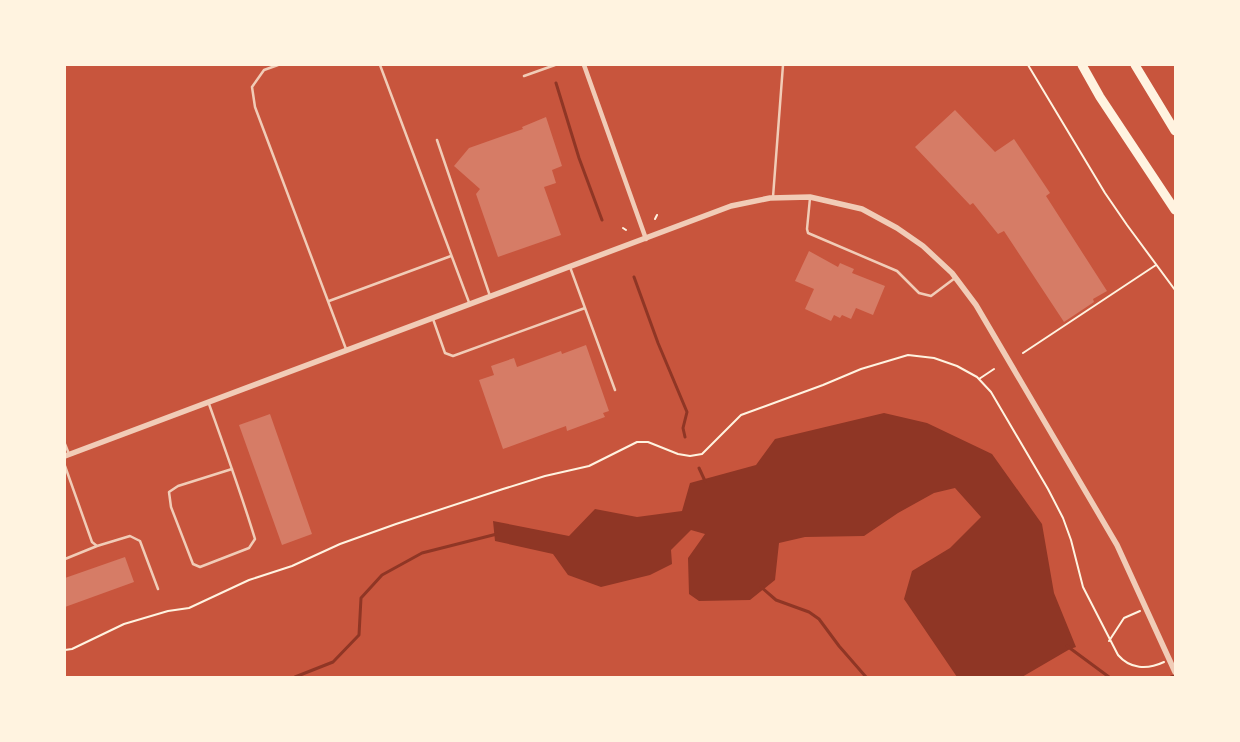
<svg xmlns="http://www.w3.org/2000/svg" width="1240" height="742" font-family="'Exo 2',sans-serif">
<rect width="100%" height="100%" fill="#c8553d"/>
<path fill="#8f3625" d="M 884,413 L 927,423 L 992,454 L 1042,524 L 1054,593 L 1076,647 L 1070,649 L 1022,677 L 957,677 L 904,599 L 912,571 L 950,548 L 981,517 L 955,488 L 934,493 L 898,513 L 864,536 L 805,537 L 779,543 L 775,580 L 750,600 L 699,601 L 689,594 L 688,558 L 705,534 L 691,530 L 671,550 L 672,564 L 650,575 L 601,587 L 568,575 L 553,554 L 495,541 L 493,521 L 569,536 L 595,509 L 637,517 L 682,511 L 690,483 L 756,465 L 775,439 Z"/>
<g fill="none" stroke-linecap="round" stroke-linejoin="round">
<path stroke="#8f3625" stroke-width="3" d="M 556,83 L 579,158 L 602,220
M 634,277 L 658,343 L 687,412 L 683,428 L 685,437
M 699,468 L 705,481
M 761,587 L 776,600 L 809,612 L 819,619 L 839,646 L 866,677
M 1067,646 L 1109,677
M 295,677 L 333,662 L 359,635 L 361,598 L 382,575 L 422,553 L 497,534
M 1171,677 L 1175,676"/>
</g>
<path fill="#d67c66" d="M 955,110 L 995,152 L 1014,139 L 1050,193 L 1046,196 L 1107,291 L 1093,299 L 1094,302 L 1064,322 L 1004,231 L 998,234 L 973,203 L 970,205 L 915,147 Z
M 546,117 L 562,166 L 552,170 L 556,183 L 544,187 L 561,235 L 498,257 L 476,194 L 480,189 L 454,166 L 469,148 L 523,129 L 522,127 Z
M 809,251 L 838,267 L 840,263 L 854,269 L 852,273 L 885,286 L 873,315 L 856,308 L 851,319 L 842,315 L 840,318 L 834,315 L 831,321 L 805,309 L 814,289 L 795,281 Z
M 586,345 L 609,411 L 603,413 L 605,417 L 567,431 L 566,426 L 503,449 L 479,380 L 494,375 L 491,366 L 514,358 L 517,367 L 561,351 L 562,354 Z
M 270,414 L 312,534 L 282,545 L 239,425 Z
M 125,557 L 134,582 L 65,607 L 65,578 Z"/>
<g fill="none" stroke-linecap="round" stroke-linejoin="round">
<path stroke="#fff3e0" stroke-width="2" d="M 1028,65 L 1105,193 L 1127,225 L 1175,290
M 655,219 L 657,215
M 623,228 L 626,230
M 1023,353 L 1156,265
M 979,379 L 994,369
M 1109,641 L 1124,618 L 1140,611
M 65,650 L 72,649 L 124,624 L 168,611 L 189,608 L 249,580 L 292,566 L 340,544 L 396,524 L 503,489 L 545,476 L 589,466 L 637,442 L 648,442 L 678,454 L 690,456 L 702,454 L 741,415 L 823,385 L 861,369 L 908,355 L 934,358 L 957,366 L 977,377 L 991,392 L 1048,489 L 1063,518 L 1071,540 L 1083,587 L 1118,655 C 1130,669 1147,670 1164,662"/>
<path stroke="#f1ccb7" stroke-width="2.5" d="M 278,65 L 264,70 L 252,87 L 255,107 L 346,349
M 380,65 L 470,305
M 524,76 L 555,65
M 437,140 L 490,296
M 773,197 L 783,65
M 810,198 L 807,229 L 808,233 L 897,271 L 919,293 L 931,296 L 955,278
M 570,267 L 585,308
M 329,301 L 451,256
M 433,319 L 445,353 L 453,356 L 585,308 L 615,390
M 209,404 C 225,449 241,493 255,539 L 249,548 L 200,567 L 193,564 L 171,507 L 169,492 L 178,486 L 232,469
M 65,444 L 69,454
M 65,466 L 92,542 L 97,546 L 130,536 L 140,541 L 158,589
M 65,559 L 97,546"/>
<path stroke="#f1ccb7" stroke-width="4.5" d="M 584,65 L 646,239"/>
<path stroke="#f1ccb7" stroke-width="5.5" d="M 65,456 L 731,206 L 770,198 L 810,197 L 862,209 L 897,228 L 923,246 L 952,273 L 976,305 L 1117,545 L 1175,672"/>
<path stroke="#fff3e0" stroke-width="9" d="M 1082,65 L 1100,97 L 1175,210
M 1135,65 L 1175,131"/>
</g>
<rect width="1240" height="742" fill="none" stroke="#fff3e0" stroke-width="132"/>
</svg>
